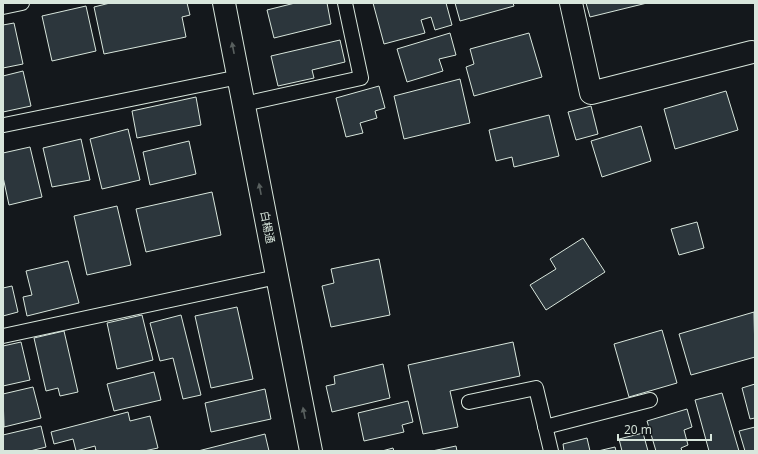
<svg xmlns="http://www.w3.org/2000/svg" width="758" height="454" font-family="'Open Sans','Noto Sans JP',sans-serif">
<rect width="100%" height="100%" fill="#14181c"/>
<path fill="#2c363c" stroke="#d8e6dc" d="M 110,3 L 187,3 L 190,15 L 182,17 L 186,37 L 104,54 L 94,7 Z
M 295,3 L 327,3 L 331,24 L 274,38 L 267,10 Z
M 373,3 L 446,3 L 452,25 L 435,30 L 431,17 L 421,20 L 425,33 L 384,44 Z
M 455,3 L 513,3 L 514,6 L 460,21 Z
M 586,3 L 647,3 L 590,17 Z
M 86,6 L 96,51 L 52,61 L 42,16 Z
M 14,23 L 23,64 L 3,68 L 3,25 Z
M 450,33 L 456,55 L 439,59 L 443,71 L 407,82 L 397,49 Z
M 529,33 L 542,77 L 474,96 L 466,67 L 474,64 L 470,49 Z
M 340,40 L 345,62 L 312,70 L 314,78 L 278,86 L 271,56 Z
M 23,71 L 31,106 L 3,112 L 3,76 Z
M 460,79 L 470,123 L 404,139 L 394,96 Z
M 379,86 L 385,108 L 375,111 L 377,118 L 360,123 L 363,133 L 346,137 L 336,98 Z
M 726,91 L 738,130 L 675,149 L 664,109 Z
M 196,97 L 201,125 L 137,138 L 132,111 Z
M 591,106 L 598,134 L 576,140 L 568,112 Z
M 549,115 L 559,156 L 514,167 L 512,157 L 496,161 L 489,130 Z
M 641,126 L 651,161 L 602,177 L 591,141 Z
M 128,129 L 140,180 L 102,189 L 90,139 Z
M 81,139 L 90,180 L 52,187 L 43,148 Z
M 189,141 L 196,174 L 150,185 L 143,152 Z
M 30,147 L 42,197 L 9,205 L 3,177 L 3,153 Z
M 212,192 L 221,235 L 146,252 L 136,209 Z
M 117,206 L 131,265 L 87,275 L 74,216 Z
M 697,222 L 704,248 L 679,255 L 671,229 Z
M 583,238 L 605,272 L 546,310 L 530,285 L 556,269 L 550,259 Z
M 379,259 L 390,315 L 331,327 L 322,286 L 334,283 L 331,269 Z
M 68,261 L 79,303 L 27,316 L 23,297 L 32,295 L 26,271 Z
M 12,286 L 18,312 L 3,316 L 3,288 Z
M 237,307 L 253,379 L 211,388 L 195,316 Z
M 754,312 L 755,357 L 691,375 L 679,334 Z
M 142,315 L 153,360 L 117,369 L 107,323 Z
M 181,315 L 201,395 L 183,399 L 173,358 L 160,361 L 150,323 Z
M 662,330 L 677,383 L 629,397 L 614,344 Z
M 64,331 L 78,392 L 60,396 L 58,388 L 46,391 L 34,338 Z
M 21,342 L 30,380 L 3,386 L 3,346 Z
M 513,342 L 520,376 L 450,391 L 458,427 L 423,434 L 408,365 Z
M 383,364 L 390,398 L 332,412 L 326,386 L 335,384 L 334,376 Z
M 154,372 L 161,400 L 114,411 L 107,384 Z
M 755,384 L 755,418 L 750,419 L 742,388 Z
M 33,387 L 41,418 L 4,427 L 3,394 Z
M 265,389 L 271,419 L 211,432 L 205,403 Z
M 722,393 L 739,451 L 709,451 L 695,400 Z
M 408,401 L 413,422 L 402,425 L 404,432 L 364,441 L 358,413 Z
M 687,409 L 692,427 L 684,430 L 688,445 L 681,448 L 682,451 L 656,451 L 647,421 Z
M 128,412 L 130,421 L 150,416 L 158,448 L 144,451 L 96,451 L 95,446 L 76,451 L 73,439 L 54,444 L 51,432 Z
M 41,426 L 46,447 L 30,451 L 3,451 L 3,435 Z
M 755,427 L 755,451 L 745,451 L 739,431 Z
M 643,433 L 648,451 L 622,451 L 619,439 Z
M 265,434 L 269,451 L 198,451 Z
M 587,438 L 590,451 L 564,451 L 563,444 Z
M 456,446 L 457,451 L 432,451 Z
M 615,447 L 616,451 L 598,451 Z
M 393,448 L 394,451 L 382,451 Z"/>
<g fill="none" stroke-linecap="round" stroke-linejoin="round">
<defs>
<path id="service" d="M 3,7 L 22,3
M 244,104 L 361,78 L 345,3
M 4,125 L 239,77
M 3,336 L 277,277
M 469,402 L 536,388 L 551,451
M 545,427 L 650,400"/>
<path id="minor" d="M 224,3 L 311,451
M 571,3 L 591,93 L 752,52"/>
</defs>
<use href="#service" stroke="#d8e6dc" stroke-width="16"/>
<use href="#minor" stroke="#d8e6dc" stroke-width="24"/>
<use href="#service" stroke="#14181c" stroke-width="14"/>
<use href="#minor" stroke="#14181c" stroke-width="22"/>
</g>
<defs><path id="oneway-solid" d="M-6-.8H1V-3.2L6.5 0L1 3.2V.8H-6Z"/></defs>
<g fill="#59605f">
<use href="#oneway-solid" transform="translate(233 48) rotate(-101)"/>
<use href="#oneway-solid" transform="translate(260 189) rotate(-101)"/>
<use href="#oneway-solid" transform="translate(304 413) rotate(-101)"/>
</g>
<g text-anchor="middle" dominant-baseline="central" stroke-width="3" stroke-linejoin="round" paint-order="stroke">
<g font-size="11" fill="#d8e6dc" stroke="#14181c">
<text transform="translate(268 227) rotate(79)">白楊通</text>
</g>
</g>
<rect width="758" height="454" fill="none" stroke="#d8e6dc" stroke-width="8"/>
<path d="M618 434v6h93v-6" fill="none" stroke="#d8e6dc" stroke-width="2"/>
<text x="624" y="434" font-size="12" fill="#d8e6dc" stroke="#14181c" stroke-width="3" paint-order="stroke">20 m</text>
</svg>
